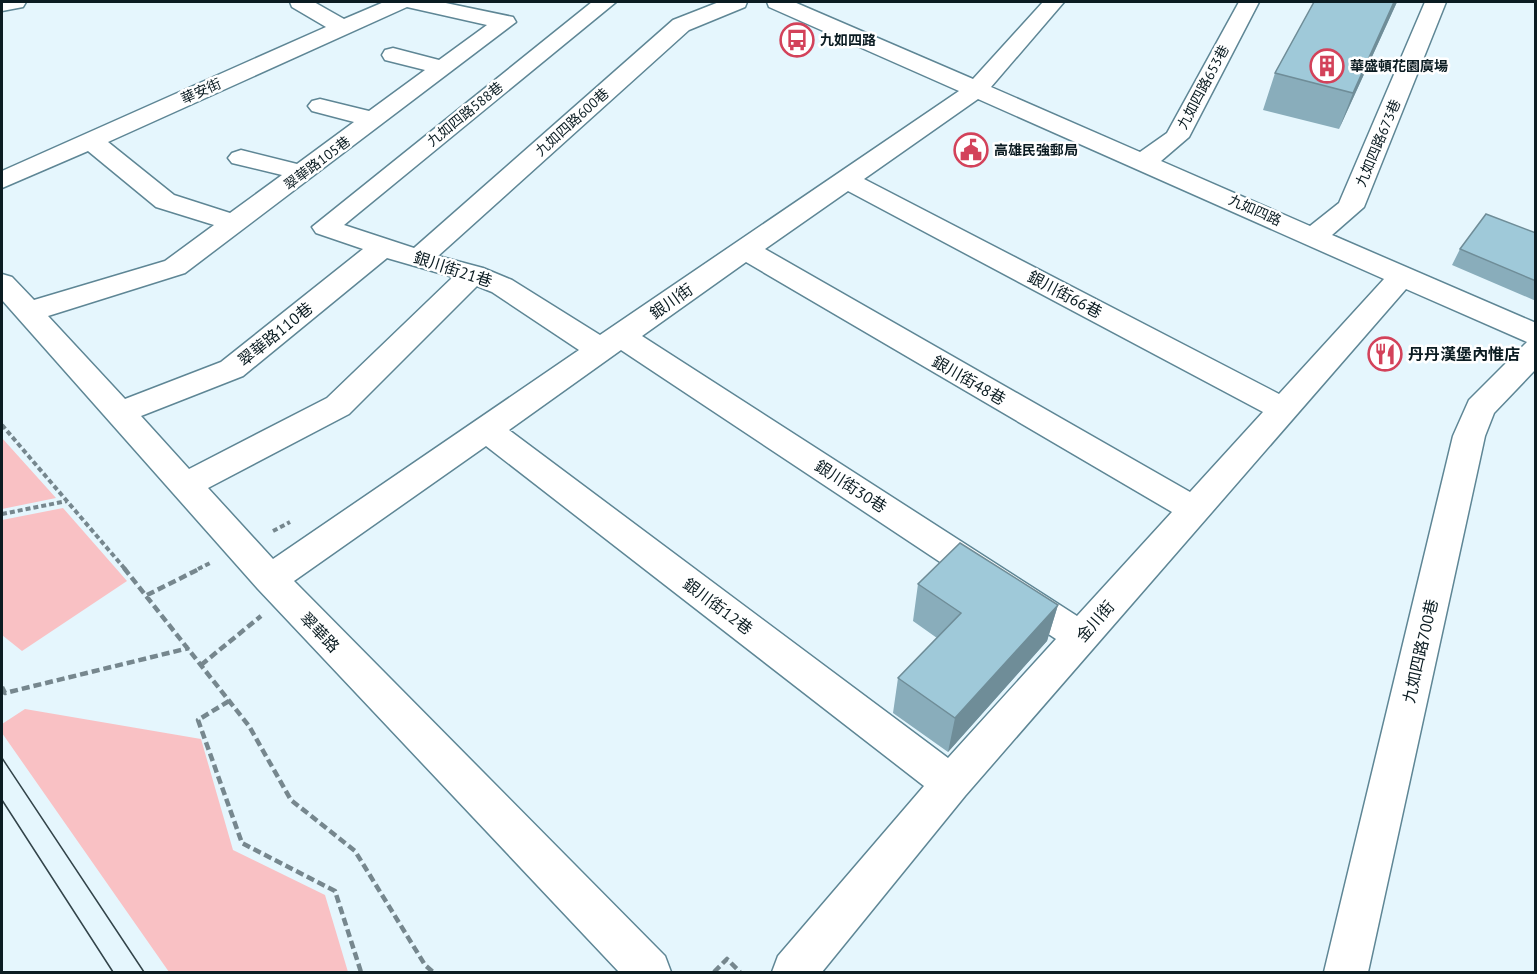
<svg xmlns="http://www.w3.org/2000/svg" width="1537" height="974" font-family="'PT Sans','Noto Sans TC',sans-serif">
<rect width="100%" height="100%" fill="#e5f6fd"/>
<path fill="#f9c1c4" d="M 2,438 L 56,498 L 2,509 Z
M 63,508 L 127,581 L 22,651 L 2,635 L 2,520 Z
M 25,709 L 201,739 L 233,850 L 325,895 L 348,972 L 169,972 L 2,733 L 2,724 Z"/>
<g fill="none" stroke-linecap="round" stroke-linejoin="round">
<defs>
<path id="minor" d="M 2,2 L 26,2 L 23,7 L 2,11 Z
M 290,2 L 314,2 L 344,19 L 384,2 L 441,2 L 513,17 L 516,22 L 185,273 L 48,316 L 125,399 L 221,362 L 363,249 L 316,233 L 312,227 L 592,2 L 616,2 L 344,225 L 414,248 L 673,20 L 719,2 L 747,2 L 745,7 L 689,30 L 438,256 L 483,268 L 512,280 L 600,335 L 959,91 L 769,7 L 767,2 L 794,2 L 973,79 L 1043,2 L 1064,2 L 991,87 L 1140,152 L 1167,133 L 1239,2 L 1259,2 L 1189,137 L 1161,161 L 1310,226 L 1339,203 L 1425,2 L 1446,2 L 1364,207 L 1332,235 L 1536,323 L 1536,369 L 1494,413 L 1485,436 L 1368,972 L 1324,972 L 1453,436 L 1469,400 L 1527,342 L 1406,289 L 965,796 L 822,972 L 772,972 L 778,956 L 924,786 L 486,446 L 294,581 L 665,956 L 671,972 L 619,972 L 258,589 L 2,300 L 2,274 L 12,277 L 34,300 L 165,261 L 214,225 L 156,207 L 88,151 L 2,188 L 2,171 L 326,27 L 292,7 ZM 407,7 L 487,25 L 439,60 L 393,48 L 385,50 L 382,55 L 385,60 L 425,70 L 369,111 L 320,99 L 312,101 L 308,106 L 312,111 L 354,122 L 297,164 L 241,150 L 232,153 L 228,158 L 232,163 L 282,175 L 230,213 L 174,195 L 108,142 ZM 978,99 L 1384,279 L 1279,394 L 864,179 ZM 848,191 L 1263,412 L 1190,492 L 765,249 ZM 387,258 L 453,277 L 327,398 L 189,469 L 141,416 L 243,376 ZM 746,262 L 1172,512 L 1077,616 L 642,336 ZM 477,286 L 492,292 L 579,350 L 273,559 L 208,488 L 349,414 ZM 621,350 L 1056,639 L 948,758 L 509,430 Z"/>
</defs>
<use href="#minor" stroke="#5e8695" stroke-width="3"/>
<path stroke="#76878e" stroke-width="4" stroke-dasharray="5 3" stroke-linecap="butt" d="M 2,425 L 125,569
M 2,514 L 67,501
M 273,531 L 290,522
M 198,569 L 210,563"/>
<path stroke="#76878e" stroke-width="4.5" stroke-dasharray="8 4" stroke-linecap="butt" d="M 124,568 L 249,726 L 291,800 L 355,851 L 425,965 L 433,972
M 147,595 L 201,568
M 201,665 L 261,616
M 2,687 L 5,693 L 189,648
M 229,701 L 198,720 L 242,843 L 335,891 L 361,972
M 714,972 L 727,959 L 740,972"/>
<use href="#minor" fill="#fff" fill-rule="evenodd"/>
<path stroke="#33444a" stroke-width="1.5" d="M 2,758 L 144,972
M 2,800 L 113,972"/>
</g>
<path fill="#89adbb" d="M 1314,2 L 1397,2 L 1339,129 L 1263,110 L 1275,73 Z
M 1536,233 L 1536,301 L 1452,265 L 1460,249 Z
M 918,584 L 1058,605 L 1047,641 L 948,752 L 893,713 L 898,678 L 937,638 L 913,621 Z"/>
<path fill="#6f8d98" d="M 1394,2 L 1397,2 L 1339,129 L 1353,93 Z
M 1058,605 L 1047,641 L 948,752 L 955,718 Z"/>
<path fill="#9fc9d9" stroke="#6f8d98" stroke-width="1.5" d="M 1314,2 L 1394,2 L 1353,93 L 1275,73 Z
M 1486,214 L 1536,233 L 1536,281 L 1460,249 Z
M 960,543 L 1058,605 L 955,718 L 898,678 L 961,613 L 918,584 Z"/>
<defs>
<symbol id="bus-ring" viewBox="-11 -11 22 22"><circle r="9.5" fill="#fff" stroke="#d3425a" stroke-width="1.5"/><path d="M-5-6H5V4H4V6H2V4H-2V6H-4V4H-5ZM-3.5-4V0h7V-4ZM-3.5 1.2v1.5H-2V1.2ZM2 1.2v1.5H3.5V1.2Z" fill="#d3425a"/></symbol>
<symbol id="building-ring" viewBox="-11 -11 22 22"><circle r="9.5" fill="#fff" stroke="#d3425a" stroke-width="1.5"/><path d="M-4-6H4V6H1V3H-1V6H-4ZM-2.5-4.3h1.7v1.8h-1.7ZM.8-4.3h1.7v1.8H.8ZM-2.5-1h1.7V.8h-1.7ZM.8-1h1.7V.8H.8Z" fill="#d3425a"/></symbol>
<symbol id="civic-ring" viewBox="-11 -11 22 22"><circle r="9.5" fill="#fff" stroke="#d3425a" stroke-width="1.5"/><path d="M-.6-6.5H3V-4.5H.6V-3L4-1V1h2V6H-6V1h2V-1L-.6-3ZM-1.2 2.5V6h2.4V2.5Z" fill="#d3425a"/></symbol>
<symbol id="restaurant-ring" viewBox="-11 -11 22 22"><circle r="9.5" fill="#fff" stroke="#d3425a" stroke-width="1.5"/><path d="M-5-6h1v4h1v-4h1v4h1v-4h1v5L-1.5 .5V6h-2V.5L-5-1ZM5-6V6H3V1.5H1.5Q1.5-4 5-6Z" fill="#d3425a"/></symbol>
</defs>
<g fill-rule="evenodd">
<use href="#bus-ring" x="778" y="21" width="38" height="38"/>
<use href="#building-ring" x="1308" y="47" width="38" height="38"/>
<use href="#civic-ring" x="952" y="131" width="38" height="38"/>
<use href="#restaurant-ring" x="1366" y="335" width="38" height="38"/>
</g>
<g text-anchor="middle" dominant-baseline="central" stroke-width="5" stroke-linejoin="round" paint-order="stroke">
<g font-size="14" font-weight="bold" fill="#0b1c22" stroke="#fff" text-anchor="start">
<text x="820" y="40">九如四路</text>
<text x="1350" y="66">華盛頓花園廣場</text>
<text x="994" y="150">高雄民強郵局</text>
</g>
<g font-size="14" fill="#0b1c22" stroke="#fff">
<text transform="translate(1203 87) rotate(-62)">九如四路653巷</text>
<text transform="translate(201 91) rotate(-24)">華安街</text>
<text transform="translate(465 114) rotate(-39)">九如四路588巷</text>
<text transform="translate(572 122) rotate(-42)">九如四路600巷</text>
<text transform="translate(1378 143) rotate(-67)">九如四路673巷</text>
<text transform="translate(317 163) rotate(-37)">翠華路105巷</text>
<text transform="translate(1255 210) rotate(24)">九如四路</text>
</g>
<g font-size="16" fill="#0b1c22" stroke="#fff">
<text transform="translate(453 269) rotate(18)">銀川街21巷</text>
<text transform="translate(1065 294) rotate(28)">銀川街66巷</text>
<text transform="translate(671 301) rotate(-35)">銀川街</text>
<text transform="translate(275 334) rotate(-39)">翠華路110巷</text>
<text transform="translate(969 380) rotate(30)">銀川街48巷</text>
<text transform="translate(851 486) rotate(33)">銀川街30巷</text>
<text transform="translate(718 606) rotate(37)">銀川街12巷</text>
<text transform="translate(1095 621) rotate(-49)">金川街</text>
<text transform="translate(320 632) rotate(46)">翠華路</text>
<text transform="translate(1420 651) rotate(-77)">九如四路700巷</text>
</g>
<g font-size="16" font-weight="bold" fill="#0b1c22" stroke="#fff" text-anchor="start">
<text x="1408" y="354">丹丹漢堡內惟店</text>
</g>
</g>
<rect width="1537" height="974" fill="none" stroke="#0b1c22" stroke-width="6"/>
</svg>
